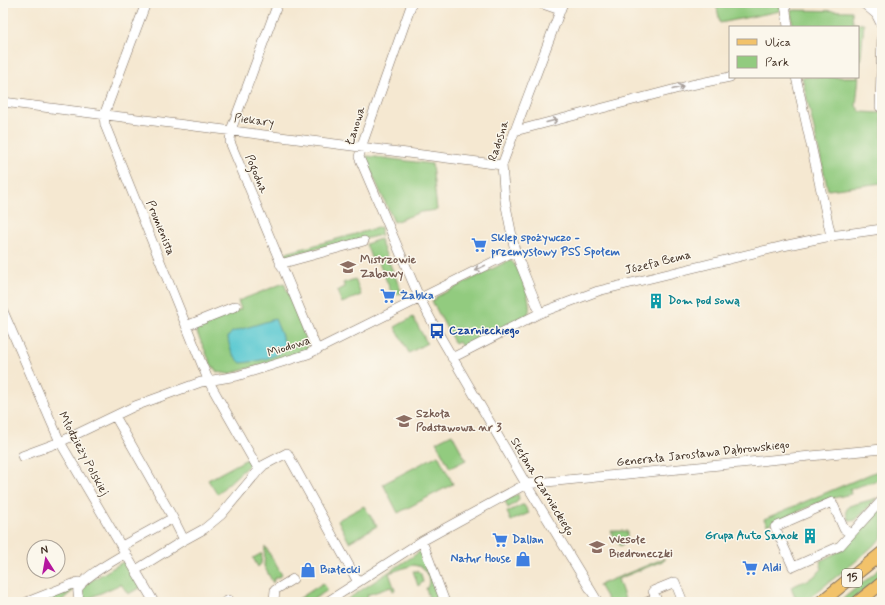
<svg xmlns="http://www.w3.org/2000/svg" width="885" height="605" font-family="Mynerve,sans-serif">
<rect width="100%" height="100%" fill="#fbf7ec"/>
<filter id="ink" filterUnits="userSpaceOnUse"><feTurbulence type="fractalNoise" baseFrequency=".025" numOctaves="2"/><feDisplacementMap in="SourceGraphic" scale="8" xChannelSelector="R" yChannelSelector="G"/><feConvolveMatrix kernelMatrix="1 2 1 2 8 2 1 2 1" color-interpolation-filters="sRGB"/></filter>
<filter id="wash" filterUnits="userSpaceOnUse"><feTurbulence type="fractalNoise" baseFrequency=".012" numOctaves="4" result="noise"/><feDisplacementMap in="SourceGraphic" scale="16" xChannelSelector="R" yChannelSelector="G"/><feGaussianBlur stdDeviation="0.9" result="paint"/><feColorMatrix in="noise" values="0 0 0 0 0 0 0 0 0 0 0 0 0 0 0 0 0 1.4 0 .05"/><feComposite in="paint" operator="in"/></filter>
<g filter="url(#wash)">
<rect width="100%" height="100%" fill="#f5e8d1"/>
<path fill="#92cb7f" stroke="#667a4e" d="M 716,3 L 776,3 L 780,7 L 780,11 L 720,23 Z
M 791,10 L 852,11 L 853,23 L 864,24 L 856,106 L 861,112 L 882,113 L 882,183 L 828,190 L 802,77 L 858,77 L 858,27 L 793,27 Z
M 367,156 L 432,164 L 437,210 L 421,212 L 394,222 L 366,160 Z
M 381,227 L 381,235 C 350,243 318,247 287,256 L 286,253 Z
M 380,239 L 382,245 L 402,293 L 393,296 L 378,261 L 373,263 L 366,244 Z
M 510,260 C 519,265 534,304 528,314 L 462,347 L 459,342 L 455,344 L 432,301 L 436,299 L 436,297 Z
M 355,279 L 361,295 L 342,303 L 337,291 L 345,287 L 343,283 Z
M 284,283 L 308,343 L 307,349 L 293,356 L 228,374 L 223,373 L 217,372 L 211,364 L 194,326 L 241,309 L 238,301 Z
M 413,317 L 427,343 L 409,353 L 395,327 Z
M 452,434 L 466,460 L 450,468 L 436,442 Z
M 438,455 L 453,484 L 398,513 L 383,484 Z
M 247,459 L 250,464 L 217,494 L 208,480 Z
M 882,469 L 882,479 L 850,489 L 851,494 L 825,500 L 767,525 L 764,519 Z
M 518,494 L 519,499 L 516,503 L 508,508 L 505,501 Z
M 877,498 L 857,519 L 853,521 L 848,519 L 846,511 L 849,506 Z
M 522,505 L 524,505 L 529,513 L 511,521 L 507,512 Z
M 364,506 L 377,526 L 349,542 L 338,520 Z
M 882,506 L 882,538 L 855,562 L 809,598 L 802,602 L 793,602 L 796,599 L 791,587 L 812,578 L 822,569 L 820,561 L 840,551 Z
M 611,531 L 627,531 L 627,541 L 620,546 Z
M 265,546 L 282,575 L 274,579 L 273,583 L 264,566 Z
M 421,551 L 441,602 L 431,602 L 430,599 L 416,602 L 429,597 L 426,589 C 432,582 427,573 422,567 L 413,565 L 389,573 L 395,590 L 393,591 L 391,587 L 367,595 L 369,602 L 343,602 Z
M 262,553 L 261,564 L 258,567 L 253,558 Z
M 665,558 L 665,560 L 618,579 L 626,602 L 609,602 L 599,585 Z
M 123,562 L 127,563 L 142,587 L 128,594 L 121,584 L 85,600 L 81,596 L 83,588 L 89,582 Z
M 882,567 L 882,576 L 849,602 L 839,602 Z
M 413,571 L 418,571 L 421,574 L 423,582 L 418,586 Z
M 323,583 L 328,590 L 309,602 L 294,602 Z
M 77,587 L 60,602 L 46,602 L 44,599 Z"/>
<path fill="#5cc9d1" stroke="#4c7a78" d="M 275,319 L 286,346 C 281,358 253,362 241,363 C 232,355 229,348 228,337 L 232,332 Z"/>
</g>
<g filter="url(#ink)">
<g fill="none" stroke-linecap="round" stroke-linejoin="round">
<defs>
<path id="minor" d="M 146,3 L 104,115 L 105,125 L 209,382 L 259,470 L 221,515 L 204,529 L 184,540 L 173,518
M 278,3 L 231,130 L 230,142 L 317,350
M 412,3 L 363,142 L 359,157 L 420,299 L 437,331 L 526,484 L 598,602
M 540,3 L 560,10
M 785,3 L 788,27
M 863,3 L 876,14 L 882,26
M 880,20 L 881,3
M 796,77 L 831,236
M 3,102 L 502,165
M 880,107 L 882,35
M 515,131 L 691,85 L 730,77
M 280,264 L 364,241
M 3,311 L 60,442 L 154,602
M 540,313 L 515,251 L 505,201 L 502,165 L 563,3
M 186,326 L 236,306
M 452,358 L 540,313 L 598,291 L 783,246 L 831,236 L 882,229
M 115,416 L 173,518 L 122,546
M 22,456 L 60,442 L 135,406 L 201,382 L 237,376 L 308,354 L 515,251
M 259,470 L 264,465 L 287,453 L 358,582
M 851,534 L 844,529 L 832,502 L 775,527 L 793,567 L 840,546 L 882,500
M 422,541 L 445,602
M 136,570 L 184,540
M 274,600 L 275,590 L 293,579
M 27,602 L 78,582 L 81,585
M 80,602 C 79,598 77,594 78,589 C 82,577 115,560 126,553
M 225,602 L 229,600
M 327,602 L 422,541 L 526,484 L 882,449
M 647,602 L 656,598 L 653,591 L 675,582 L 683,602
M 773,602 L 774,602"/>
<path id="major" d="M 821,602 L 882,553
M 858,602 L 882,583"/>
</defs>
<use href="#minor" stroke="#7c6c5d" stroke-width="10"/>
<use href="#major" stroke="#7c6c5d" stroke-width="14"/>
<use href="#minor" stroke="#fff" stroke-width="9"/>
<use href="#major" stroke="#f2c26a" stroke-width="12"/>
</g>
<defs><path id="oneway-shaft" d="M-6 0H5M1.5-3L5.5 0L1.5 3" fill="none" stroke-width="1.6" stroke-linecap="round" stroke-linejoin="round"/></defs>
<g stroke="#a79f9a">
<use href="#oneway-shaft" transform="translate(678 88) rotate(-15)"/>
<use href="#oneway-shaft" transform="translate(552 121) rotate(-15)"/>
<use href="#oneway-shaft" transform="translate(480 268) rotate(154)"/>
</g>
</g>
<defs>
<symbol id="supermarket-bare" viewBox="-9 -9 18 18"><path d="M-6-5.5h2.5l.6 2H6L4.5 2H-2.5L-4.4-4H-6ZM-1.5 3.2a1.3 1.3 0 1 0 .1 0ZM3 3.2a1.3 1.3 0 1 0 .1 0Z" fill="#3f7fe0" stroke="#fbf7ec" stroke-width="2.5" paint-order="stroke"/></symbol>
<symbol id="school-bare" viewBox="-9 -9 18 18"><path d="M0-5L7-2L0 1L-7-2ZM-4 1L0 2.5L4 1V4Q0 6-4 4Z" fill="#8d6e63" stroke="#fbf7ec" stroke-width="2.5" paint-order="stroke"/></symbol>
<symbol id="building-bare" viewBox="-9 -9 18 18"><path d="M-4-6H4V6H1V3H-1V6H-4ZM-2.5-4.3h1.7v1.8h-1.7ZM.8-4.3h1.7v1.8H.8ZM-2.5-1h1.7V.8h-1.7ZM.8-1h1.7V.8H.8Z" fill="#0f9aa8" stroke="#fbf7ec" stroke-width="2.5" paint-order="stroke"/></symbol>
<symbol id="bus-bare" viewBox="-9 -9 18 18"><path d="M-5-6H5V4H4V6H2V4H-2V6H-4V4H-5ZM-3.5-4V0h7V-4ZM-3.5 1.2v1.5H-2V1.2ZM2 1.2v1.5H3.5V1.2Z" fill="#1a4fb4" stroke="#fbf7ec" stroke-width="2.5" paint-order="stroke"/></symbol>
<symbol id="shop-bare" viewBox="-9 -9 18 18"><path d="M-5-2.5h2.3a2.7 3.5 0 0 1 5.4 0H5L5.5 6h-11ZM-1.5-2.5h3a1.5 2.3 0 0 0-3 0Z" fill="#3f7fe0" stroke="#fbf7ec" stroke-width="2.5" paint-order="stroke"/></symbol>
</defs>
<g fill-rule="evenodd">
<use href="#supermarket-bare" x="468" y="234" width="22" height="22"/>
<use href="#school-bare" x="337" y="256" width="22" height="22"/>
<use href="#supermarket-bare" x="377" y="285" width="22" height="22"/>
<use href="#building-bare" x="645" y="290" width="22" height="22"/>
<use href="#bus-bare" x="426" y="320" width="22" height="22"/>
<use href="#school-bare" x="393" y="410" width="22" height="22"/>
<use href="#building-bare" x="799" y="525" width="22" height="22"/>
<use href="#supermarket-bare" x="489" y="529" width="22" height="22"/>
<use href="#school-bare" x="586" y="536" width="22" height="22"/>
<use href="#shop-bare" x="512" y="548" width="22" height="22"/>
<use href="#supermarket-bare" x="739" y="557" width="22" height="22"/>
<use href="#shop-bare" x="297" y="559" width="22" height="22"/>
</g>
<g text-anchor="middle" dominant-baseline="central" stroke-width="3" stroke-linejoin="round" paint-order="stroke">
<rect fill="#fbf7ec" stroke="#75685c" stroke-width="1" x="842" y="569" width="20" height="18" rx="3"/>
<g font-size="11" font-weight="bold" fill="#3b2a1e">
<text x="852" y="578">15</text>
</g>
<g font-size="12" fill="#3b2a1e" stroke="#fbf7ec">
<text transform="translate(254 121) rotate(7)">Piekary</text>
<text transform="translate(356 126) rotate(-72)">Łanowa</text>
<text transform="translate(499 141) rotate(-72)">Radosna</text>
<text transform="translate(256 174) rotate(67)">Pogodna</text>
<text transform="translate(160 228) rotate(68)">Promienista</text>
<text transform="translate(658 263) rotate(-14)">Józefa Bema</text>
<text transform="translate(289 347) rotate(-18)">Miodowa</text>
<text transform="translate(83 454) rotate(62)">Młodzieży Polskiej</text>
<text transform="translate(703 454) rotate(-6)">Generała Jarosława Dąbrowskiego</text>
<text transform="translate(542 487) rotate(59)">Stefana Czarnieckiego</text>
</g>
<g font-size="12" font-weight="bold" fill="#366cbe" stroke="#fbf7ec" text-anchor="start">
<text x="491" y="238">Sklep spożywczo -<tspan x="491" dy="14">przemysłowy PSS Społem</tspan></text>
<text x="400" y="296">Żabka</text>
<text x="512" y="540">Dallan</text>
<text x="511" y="559" text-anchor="end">Natur House</text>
<text x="762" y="568">Aldi</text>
<text x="320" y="570">Białecki</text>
</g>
<g font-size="12" font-weight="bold" fill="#785e54" stroke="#fbf7ec" text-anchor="start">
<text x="360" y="260">Mistrzowie<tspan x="360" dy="14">Zabawy</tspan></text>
<text x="416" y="414">Szkoła<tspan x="416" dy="14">Podstawowa nr 3</tspan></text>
<text x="609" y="540">Wesołe<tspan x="609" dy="14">Biedroneczki</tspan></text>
</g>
<g font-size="12" font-weight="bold" fill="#0d838f" stroke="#fbf7ec" text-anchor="start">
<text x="668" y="301">Dom pod sową</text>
<text x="798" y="536" text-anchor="end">Grupa Auto Sanok</text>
</g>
<g font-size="12" font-weight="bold" fill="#164399" stroke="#fbf7ec" text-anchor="start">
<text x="449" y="331">Czarnieckiego</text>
</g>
</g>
<rect width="885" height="605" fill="none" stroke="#fbf7ec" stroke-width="16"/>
<rect x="729" y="26" width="130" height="52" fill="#fbf7ec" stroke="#aea59a"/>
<rect x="737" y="39" width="20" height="6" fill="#f2c26a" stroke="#aea59a"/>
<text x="765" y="46" font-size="12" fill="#3b2a1e">Ulica</text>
<rect x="737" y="56" width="20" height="12" fill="#92cb7f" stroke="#aea59a"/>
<text x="765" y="66" font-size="12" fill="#3b2a1e">Park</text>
<g transform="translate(46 559) rotate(349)"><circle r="19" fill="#fbf7ec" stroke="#aea59a"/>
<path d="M0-3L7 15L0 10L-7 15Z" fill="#b5179e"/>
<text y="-6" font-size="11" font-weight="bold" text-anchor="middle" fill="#3b2a1e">N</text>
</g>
</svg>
